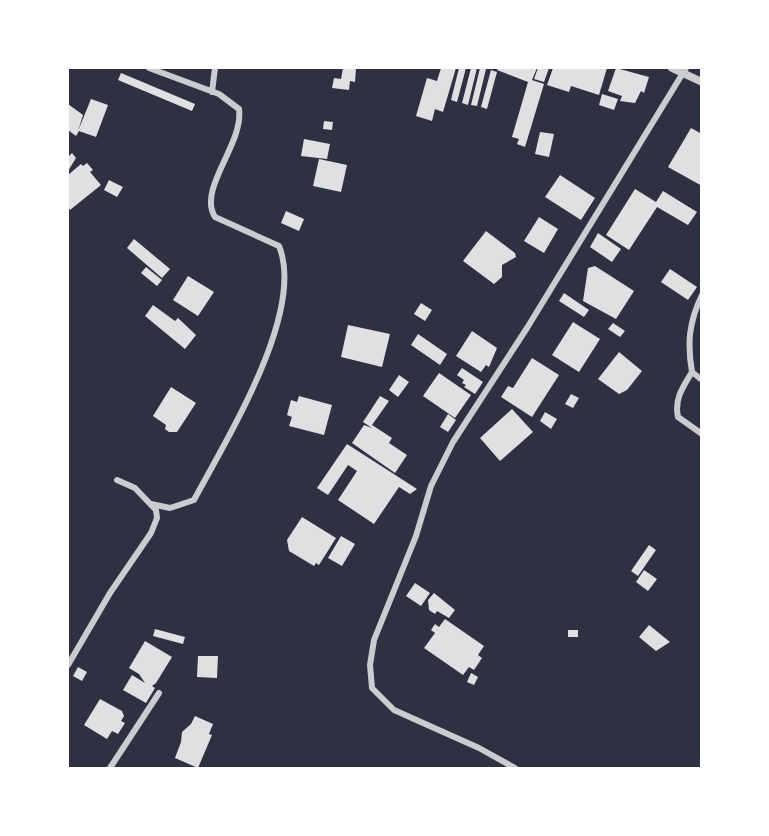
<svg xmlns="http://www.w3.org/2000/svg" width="769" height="836" font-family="'Open Sans',sans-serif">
<rect width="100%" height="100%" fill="#2d3142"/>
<path fill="#e0e0e3" d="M 343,68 L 356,68 L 355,82 L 350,81 L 349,90 L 332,88 L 334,78 L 341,79 Z
M 441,68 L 456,68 L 443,112 L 435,109 L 432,121 L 416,116 L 427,78 L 437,81 Z
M 459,68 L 466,68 L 457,102 L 451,100 Z
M 471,68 L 477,68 L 468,105 L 462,103 Z
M 480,68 L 486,69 L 477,106 L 471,105 Z
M 498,68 L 537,68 L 532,80 L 544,84 L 525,147 L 517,144 L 519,139 L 512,137 L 528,82 L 497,70 Z
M 538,68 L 549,68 L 544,82 L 534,79 Z
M 553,68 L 607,68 L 599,95 L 571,86 L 569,92 L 547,85 Z
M 616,68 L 649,77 L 644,93 L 641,91 L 635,103 L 620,101 L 622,96 L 608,91 Z
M 491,70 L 497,72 L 487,109 L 481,107 Z
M 121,73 L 195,104 L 192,111 L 118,80 Z
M 602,94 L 618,99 L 614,110 L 599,105 Z
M 91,99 L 108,105 L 96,137 L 79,131 L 76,136 L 68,130 L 68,104 L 83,115 L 78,131 Z
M 324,121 L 333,122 L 332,130 L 323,129 Z
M 691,128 L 702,134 L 702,186 L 668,167 Z
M 540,132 L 554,134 L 549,157 L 535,154 Z
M 304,139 L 330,144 L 327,159 L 301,156 Z
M 72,153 L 76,158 L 68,171 L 68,157 Z
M 319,159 L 347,165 L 341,192 L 313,186 Z
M 87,163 L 93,170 L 90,172 L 101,185 L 70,210 L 68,207 L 68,175 L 81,164 L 83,166 Z
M 560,175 L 595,198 L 581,220 L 545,197 Z
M 109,180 L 123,187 L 117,197 L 104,190 Z
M 635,189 L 656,202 L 663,191 L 697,212 L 688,225 L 657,207 L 629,250 L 606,235 Z
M 286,211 L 304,219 L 299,231 L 281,223 Z
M 539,217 L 558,229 L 544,253 L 524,241 Z
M 486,231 L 515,253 L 516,257 L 502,265 L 502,277 L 494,284 L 463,261 Z
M 598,233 L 621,249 L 612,262 L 590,247 Z
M 134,239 L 170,269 L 162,278 L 127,248 Z
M 595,266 L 634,291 L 616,319 L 583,301 L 588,268 Z
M 146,267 L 162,280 L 157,286 L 141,273 Z
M 670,269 L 697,287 L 688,300 L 661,282 Z
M 188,276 L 214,292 L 198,316 L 173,300 Z
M 564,293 L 589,310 L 584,317 L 559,301 Z
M 421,303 L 432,310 L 425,321 L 414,314 Z
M 153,305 L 175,321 L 178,318 L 196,335 L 185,349 L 145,316 Z
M 573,322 L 600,339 L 579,372 L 552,355 Z
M 613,323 L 625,331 L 620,337 L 608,329 Z
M 348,325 L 390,334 L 382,367 L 341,357 Z
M 472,331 L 497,348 L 489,367 L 486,365 L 481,372 L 456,356 Z
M 418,334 L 447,354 L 440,365 L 411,345 Z
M 619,352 L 642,371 L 627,390 L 619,394 L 598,379 Z
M 532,358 L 559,375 L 532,417 L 501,397 L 508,386 L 513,388 Z
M 462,368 L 483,382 L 475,394 L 464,387 L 466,385 L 462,383 L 464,380 L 457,375 Z
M 439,373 L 471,395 L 455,418 L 423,396 Z
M 399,375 L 409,382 L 398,397 L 389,390 Z
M 171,387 L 196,403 L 177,432 L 169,432 L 165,429 L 166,425 L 153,416 Z
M 571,394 L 579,398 L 573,408 L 565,404 Z
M 299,396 L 332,405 L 324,435 L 289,426 L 292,417 L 287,415 L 291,400 L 297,402 Z
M 380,396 L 389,401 L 372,425 L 392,438 L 389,443 L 407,455 L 395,473 L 352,443 L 364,425 L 372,428 L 363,422 Z
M 512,409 L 533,432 L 500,461 L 480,438 Z
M 545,412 L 557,419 L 551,429 L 540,421 Z
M 448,414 L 456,420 L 448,432 L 440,427 Z
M 347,444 L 417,489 L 410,494 L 399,487 L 374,524 L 338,500 L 357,471 L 348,465 L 328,495 L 317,488 Z
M 302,517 L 336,538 L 319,565 L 316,563 L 314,566 L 289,551 L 287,540 Z
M 341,536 L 355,544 L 342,566 L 328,558 Z
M 649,545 L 656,550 L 638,576 L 631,571 Z
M 644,570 L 657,579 L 648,591 L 636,582 Z
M 415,583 L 430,593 L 421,606 L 406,596 Z
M 434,593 L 455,610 L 449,618 L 437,611 L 435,614 L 429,610 L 428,600 Z
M 445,619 L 484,646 L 478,655 L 482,658 L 474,670 L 469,667 L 463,675 L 424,648 L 435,633 L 431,630 L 435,624 L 439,627 Z
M 649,625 L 670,642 L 656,651 L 639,637 Z
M 155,629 L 185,637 L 183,644 L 153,636 Z
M 568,630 L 578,630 L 578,637 L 568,637 Z
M 145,641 L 172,657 L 156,683 L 152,686 L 155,688 L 146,703 L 123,690 L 132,675 L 145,683 L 139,674 L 129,668 Z
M 198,656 L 218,656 L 217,678 L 197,677 Z
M 78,667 L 87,672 L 82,681 L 73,676 Z
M 471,673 L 478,677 L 474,685 L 467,682 Z
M 100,699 L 122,711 L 124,716 L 121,721 L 125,723 L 118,734 L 112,731 L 107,739 L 84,725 Z
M 195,716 L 213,724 L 209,734 L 212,735 L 198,768 L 175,758 L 181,742 L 182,732 L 191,724 Z"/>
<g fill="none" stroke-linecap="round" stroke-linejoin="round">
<path stroke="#caccd0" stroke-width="6" d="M 149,68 L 219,94 L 239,109 C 244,144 197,189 215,217 L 279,246 C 306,312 226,440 194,500 L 170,508 L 151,504
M 212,92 L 215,68
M 702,295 C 689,322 687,343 692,372 L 702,380
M 692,372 C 683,387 674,399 678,417 L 702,434
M 68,665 L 110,593 L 151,533 L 157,518 L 156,510 L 135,488 L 117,480
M 110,768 L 159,693
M 515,768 L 479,748 L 394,710 L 372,688 L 370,665 L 374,640 L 416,536 L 431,486 L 453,442 L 527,328 L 686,68"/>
<path stroke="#caccd0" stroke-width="8" d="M 672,68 L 702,82"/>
</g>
<rect width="769" height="836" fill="none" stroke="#ffffff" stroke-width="138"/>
</svg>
